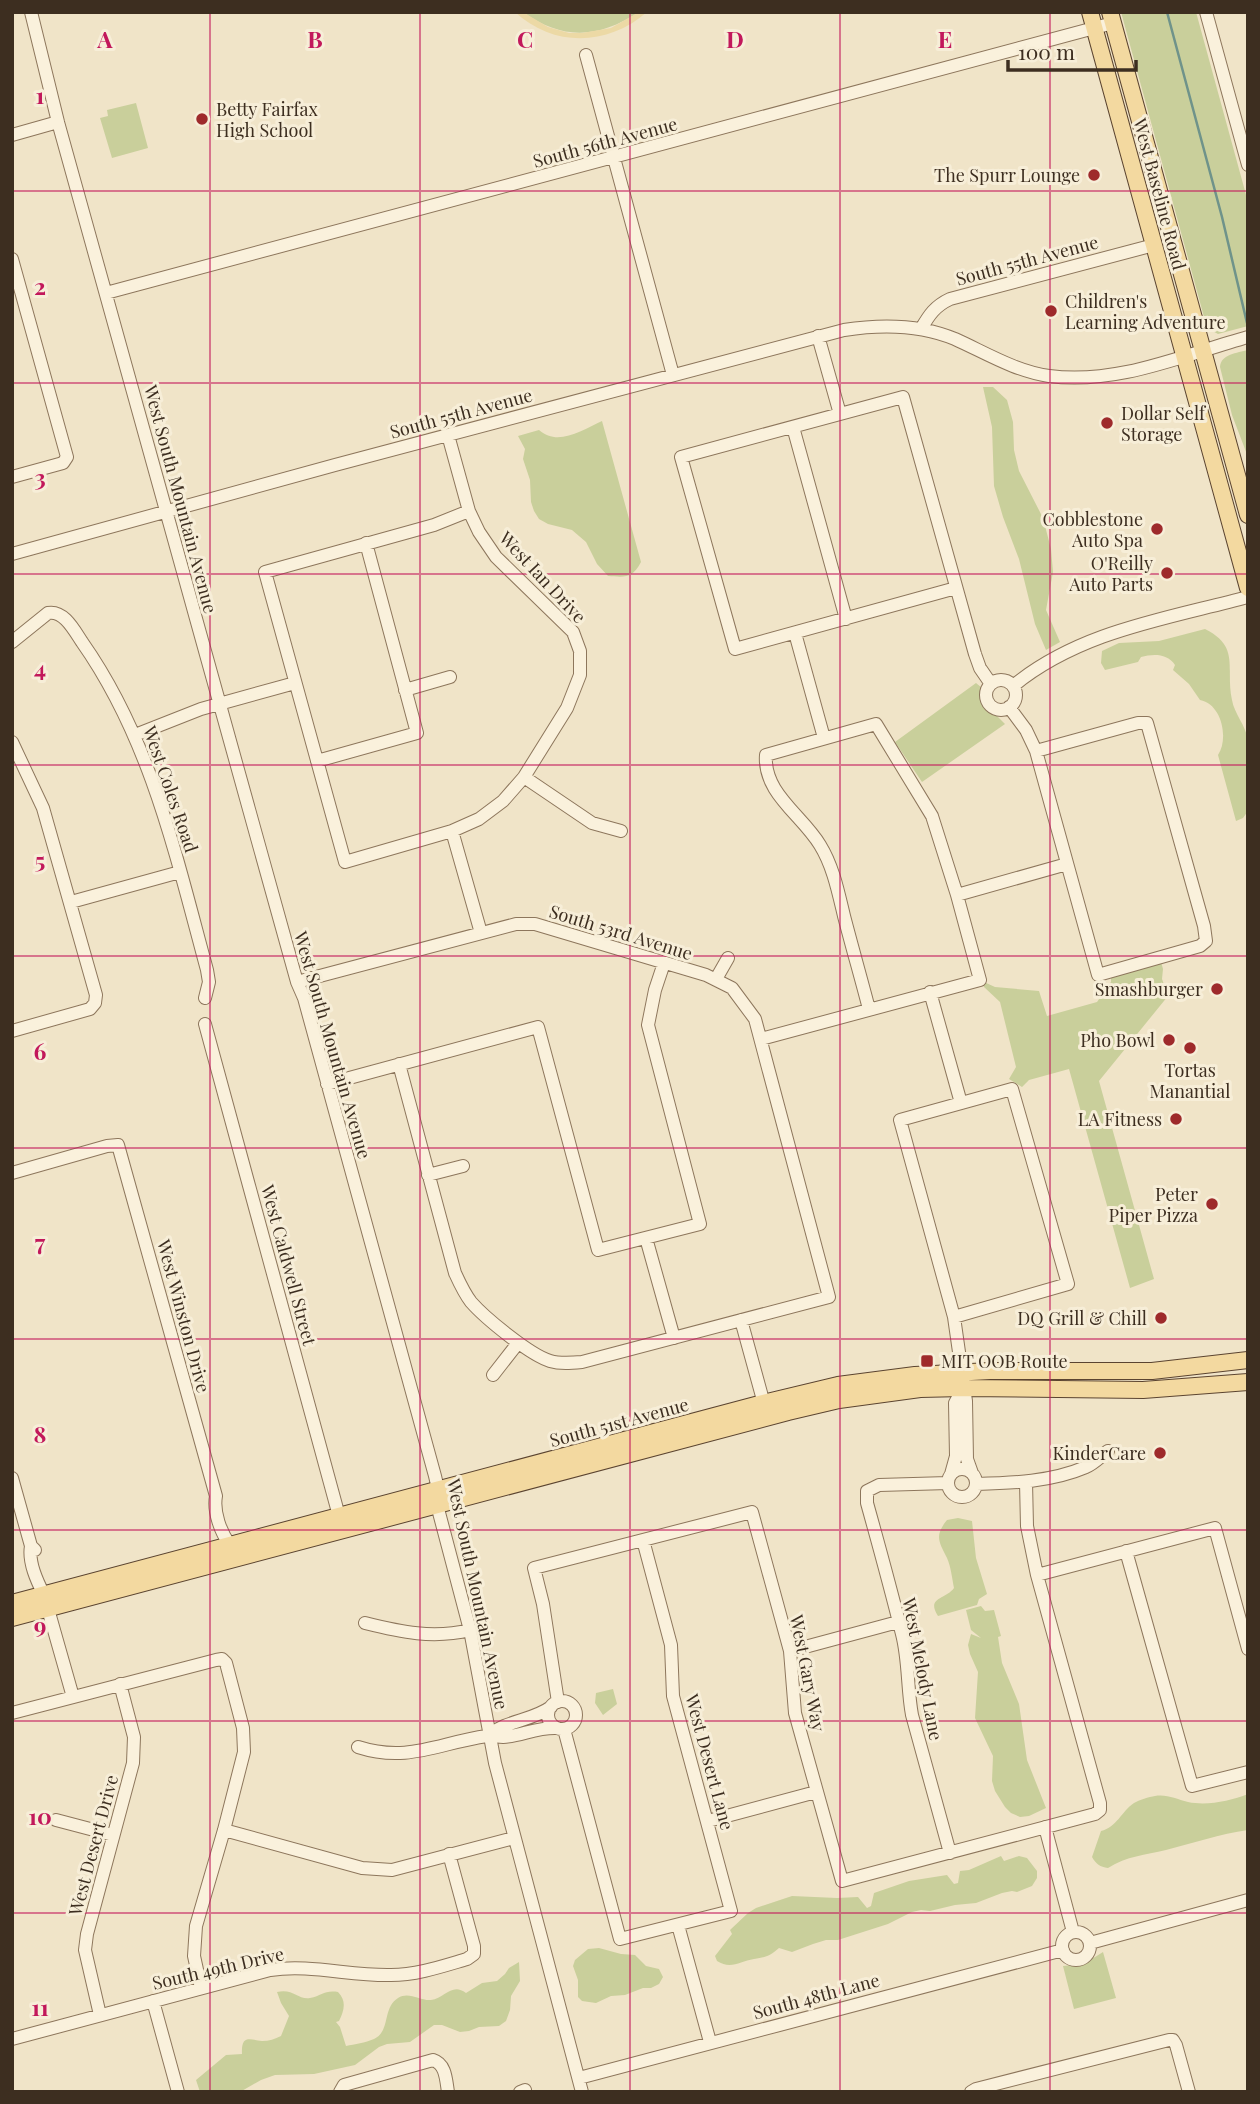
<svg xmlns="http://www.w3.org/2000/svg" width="1260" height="2104" font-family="'Playfair Display',serif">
<rect width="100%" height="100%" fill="#f0e4c8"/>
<path fill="#c9cf9b" d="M 523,12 L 639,12 C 599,38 563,41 523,12 Z
M 1121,12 L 1196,12 L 1248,202 L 1248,326 L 1218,334 L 1207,328 Z
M 136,103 L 148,148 L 112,158 L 100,118 L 108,116 L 107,110 Z
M 1248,350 L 1248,457 L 1232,415 L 1220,367 C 1221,354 1237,353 1248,350 Z
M 983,387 L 993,387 L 1007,400 L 1013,422 L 1014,450 L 1019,471 L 1043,518 L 1051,549 L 1053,572 L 1046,610 L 1060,642 L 1046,650 L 1035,624 L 1019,559 L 1003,517 L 994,486 L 992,427 Z
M 602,421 L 641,562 C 632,579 625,577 608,576 L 597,564 L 586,542 L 572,530 L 548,524 L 539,519 L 534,511 L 531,502 L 530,480 L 523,459 L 525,449 L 518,436 L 539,430 C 558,447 582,430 602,421 Z
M 1205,629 C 1241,647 1225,668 1232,700 C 1234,713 1246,726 1248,740 C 1250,763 1248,788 1248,811 L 1243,818 L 1236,821 L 1218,755 C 1229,739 1222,704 1200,700 L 1189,684 L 1173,670 L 1175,665 C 1167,653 1153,654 1141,657 L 1138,662 L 1105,670 L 1101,663 L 1102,651 L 1119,643 L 1159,641 Z
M 976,683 L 982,688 L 986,705 L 1005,724 L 922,782 L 895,742 Z
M 1161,962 L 1163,969 L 1162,979 L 1168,996 L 1099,1081 L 1154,1279 L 1130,1288 L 1069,1069 L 1029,1080 L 1022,1087 L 1009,1079 L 1016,1067 L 1000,1002 L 984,987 L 984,982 L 995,987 L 1039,991 L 1047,1016 L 1097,1002 L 1111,982 L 1111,977 Z
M 958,1518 L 972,1521 L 976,1558 L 987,1594 L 979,1599 L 977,1605 L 938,1616 C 926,1597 945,1600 954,1588 C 952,1578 951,1567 947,1558 C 939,1542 934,1536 947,1520 Z
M 981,1606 L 985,1611 L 994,1610 L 1001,1636 L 998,1637 L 1002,1663 L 1019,1704 L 1027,1760 L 1046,1808 L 1029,1816 L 1020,1817 L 1011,1813 L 1005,1807 L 995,1791 L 992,1781 L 993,1756 L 975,1718 L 978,1672 L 970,1654 L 968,1645 L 971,1634 L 981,1638 L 971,1630 L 966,1610 Z
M 613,1689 L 617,1704 L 603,1715 L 595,1703 L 596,1693 Z
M 1248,1794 L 1248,1830 C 1220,1834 1193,1843 1166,1850 C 1145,1855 1127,1856 1108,1868 C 1100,1867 1096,1864 1092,1857 L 1101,1831 C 1117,1827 1121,1812 1134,1803 C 1139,1800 1149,1797 1155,1796 C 1167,1794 1176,1799 1188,1802 C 1207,1806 1230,1801 1248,1794 Z
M 1001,1856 L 1004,1861 L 1019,1856 L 1027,1858 L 1037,1871 L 1037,1878 L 1032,1886 L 1017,1892 L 1012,1891 L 1002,1893 L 976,1903 L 955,1905 L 930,1911 L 921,1910 L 912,1912 L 888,1924 L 838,1940 L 826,1940 L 813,1944 L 792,1952 L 779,1948 C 770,1956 766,1957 754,1959 C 740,1961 731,1970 717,1961 L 715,1956 L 732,1934 L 730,1930 L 748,1913 L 756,1908 L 792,1896 L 837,1898 L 858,1897 L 867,1908 L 871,1906 L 874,1893 L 909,1881 L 947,1875 L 954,1884 L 958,1883 L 960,1871 L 969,1870 Z
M 599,1948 L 621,1954 L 635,1955 L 646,1966 L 659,1969 L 663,1977 L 659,1984 L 651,1988 L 643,1988 L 625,1995 L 611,1996 L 596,2003 L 582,2001 L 578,1997 L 578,1980 L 573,1966 L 575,1960 L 588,1949 Z
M 1103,1952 L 1116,1998 L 1074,2009 L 1063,1966 L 1084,1964 Z
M 519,1962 L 520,1981 L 511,1996 L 510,2010 L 506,2021 L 499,2026 L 479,2027 L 469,2031 L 460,2032 L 442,2025 L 434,2025 L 410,2042 L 387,2044 L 379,2047 L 355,2065 L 314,2074 L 275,2075 L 261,2080 L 240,2092 L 200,2092 L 196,2080 L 226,2055 L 242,2054 C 241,2035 249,2039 262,2041 C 269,2041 275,2039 281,2036 L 289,2016 L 281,2003 L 277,1992 C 293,1988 298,2000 310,1998 C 322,1996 324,1990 338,1992 C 347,2001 344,2011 339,2021 L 336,2022 L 340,2027 L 346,2046 C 355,2044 365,2043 374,2039 C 391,2031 382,2008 398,1998 C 409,1991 420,2001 431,2000 C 445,1998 452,1982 466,1993 L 482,1983 L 497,1981 L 505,1974 L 509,1968 Z"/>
<path fill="#ecd9a5" d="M 515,12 L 523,12 L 548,27 L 569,33 L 582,33 L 611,28 L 639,12 L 647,12 C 608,46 554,48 515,12 Z"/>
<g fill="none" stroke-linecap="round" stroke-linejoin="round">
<path stroke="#6f938a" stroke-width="2.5" d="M 1167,12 L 1222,217 L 1247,323"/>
<defs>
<path id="minor" d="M 31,12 L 58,122 L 297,982 L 304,998 L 435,1476 L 438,1489 L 437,1505 L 470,1630 L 495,1763 L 582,2092
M 1206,12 L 1248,165
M 586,55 L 673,375
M 12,135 L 58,122
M 12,259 L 67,457 L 63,463 L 12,477
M 106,293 L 1113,23
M 921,329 C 929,315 935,306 950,299 L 1154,245
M 818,336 L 840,414
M 793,427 L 846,619
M 448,435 L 469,511 L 479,532 L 496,557 L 573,632 L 580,651 L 580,675 L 567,708 L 524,777 L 503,801 L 479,819 L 452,831 L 345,862 L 265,572 L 434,525 L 469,511
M 12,554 L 335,465 L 844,330 C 882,324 919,324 955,339 C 986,353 1015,371 1049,376 C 1118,385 1183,355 1248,337
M 956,588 L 735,649 L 681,457 L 903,397 L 975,654 L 980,668 L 991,684
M 795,633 L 824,738
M 12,642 L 48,613 C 64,610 74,630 82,642 C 151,740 176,856 207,970 L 209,982 L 205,998
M986 695a15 15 0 1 1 30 0a15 15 0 1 1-30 0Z
M 1013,686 C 1080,631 1166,619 1248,597
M 405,690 L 450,677
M 1009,707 L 1026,730 L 1036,751 L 1098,975 L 1200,946 L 1206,941 L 1204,926 L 1147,723 L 1138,723 L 1036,751
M 135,735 L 201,709 L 295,683
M 12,742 L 43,808 L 96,995 L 95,1003 L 90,1009 L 12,1031
M 317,761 L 417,733 L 366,543
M 524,777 L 592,823 L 621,831
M 452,831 L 481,933
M 957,895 L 1067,864
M 71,902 L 180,872
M 716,979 L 728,958
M 297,982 L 516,924 L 535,924 L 706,975 L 732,988 L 755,1019 L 829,1297 L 582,1362 C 571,1363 560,1364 550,1361 C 530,1355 485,1318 471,1302 C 464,1293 460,1284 455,1273 L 399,1064
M 930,992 L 961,1103
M 205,1024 L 339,1516
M 761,1039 L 980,980 L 957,895 L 932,816 L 876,724 L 766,755 C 763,793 802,815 820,845 C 833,866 838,891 844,916 C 852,947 861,978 869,1009
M 327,1084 L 538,1027 L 598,1250 L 700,1224 L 648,1025 L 655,990 L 664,963
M 12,1173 L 107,1146 L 118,1145 L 216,1496 C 213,1512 221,1533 230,1545
M 428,1175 L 463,1166
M 646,1238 L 674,1338
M 954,1317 L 1068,1284 L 1012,1089 L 900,1120 L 954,1317 L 966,1401 L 967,1459 L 972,1473
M 741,1320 L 766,1411
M 493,1375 L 518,1343
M948 1483a14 14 0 1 1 28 0a14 14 0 1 1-28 0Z
M 951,1474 L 956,1456 L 955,1403 L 963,1388
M 12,1478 L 31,1546 L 35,1550
M 948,1483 L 879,1485 L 867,1491 L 867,1503 C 879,1546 891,1590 902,1634 C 909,1661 907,1688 912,1715 L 950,1853
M 976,1484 C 1012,1483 1051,1482 1086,1467 C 1094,1464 1101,1456 1108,1451
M 31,1546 C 28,1562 37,1581 44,1595 L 73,1697
M 1126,1551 L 1192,1786 L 1248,1772
M 1037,1575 L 1215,1528 L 1248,1649
M 365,1623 C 401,1632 433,1639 470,1630
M 790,1651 L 898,1622
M548 1715a14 14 0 1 1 28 0a14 14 0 1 1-28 0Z
M 558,1702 L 543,1604 L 534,1568 L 752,1512 L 790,1651 L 795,1713 L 842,1881 L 1095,1814 L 1100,1810 L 1100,1803 L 1037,1575 L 1027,1526 L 1026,1482
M 12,1713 L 216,1660 L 222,1659 L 226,1663 L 243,1728 L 244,1752 L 224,1830 L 196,1926 L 194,1956 L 201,1988
M 564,1729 L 620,1939 L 731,1911 L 673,1696 L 671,1645 L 643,1540
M 489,1735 C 507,1720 532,1721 551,1707
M 358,1747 C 408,1763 438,1743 487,1736 C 492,1735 497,1737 503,1737 C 521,1736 537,1727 557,1728
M 56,1820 L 113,1835
M 708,1821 L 816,1792
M 1045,1827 L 1073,1932
M 224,1830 L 362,1868 L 392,1870 L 514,1838
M 678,1925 L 710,2042
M1062 1946a14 14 0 1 1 28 0a14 14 0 1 1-28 0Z
M 1090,1943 L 1248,1900
M 153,2001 L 178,2092
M 100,2015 L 85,1950 L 87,1934 L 133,1763 L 134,1737 L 120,1684
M 12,2039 L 270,1970 C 311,1964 350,1976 391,1975 C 417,1975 443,1966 467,1959 L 474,1954 L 474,1946 L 449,1854
M 579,2078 L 1063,1950
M 340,2092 L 344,2085 L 433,2060 C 446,2064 446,2080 448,2092
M 520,2092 L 525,2090
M 971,2092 L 976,2089 L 1169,2040 L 1173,2040 L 1176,2045 L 1189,2092"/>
<path id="major" d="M 1090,12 L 1248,588
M 1110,12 L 1248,515
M 12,1603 L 763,1403 L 838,1385 L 915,1375 L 990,1371 L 1152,1371 L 1248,1360
M 12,1618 L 788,1412 L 839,1400 L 920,1389 L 963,1388 L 1143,1390 L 1248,1382"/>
</defs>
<use href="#minor" stroke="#8d765c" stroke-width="14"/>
<use href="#major" stroke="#5b4430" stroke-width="18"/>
<use href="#minor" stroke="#faf1dc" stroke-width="12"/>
<use href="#major" stroke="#f3d9a0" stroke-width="16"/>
</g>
<path fill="none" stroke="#c2185b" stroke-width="2" stroke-opacity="0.55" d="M 210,12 L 210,2092M 420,12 L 420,2092M 630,12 L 630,2092M 840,12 L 840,2092M 1050,12 L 1050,2092M 12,191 L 1248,191M 12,383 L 1248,383M 12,574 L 1248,574M 12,765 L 1248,765M 12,956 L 1248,956M 12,1148 L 1248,1148M 12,1339 L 1248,1339M 12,1530 L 1248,1530M 12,1721 L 1248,1721M 12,1913 L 1248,1913"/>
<g fill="#9e2a2b" stroke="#f7eed8" stroke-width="2.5">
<circle cx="202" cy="119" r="7"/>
<circle cx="1094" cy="175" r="7"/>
<circle cx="1051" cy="311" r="7"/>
<circle cx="1107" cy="423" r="7"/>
<circle cx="1157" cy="529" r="7"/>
<circle cx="1167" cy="573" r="7"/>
<circle cx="1217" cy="989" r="7"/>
<circle cx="1169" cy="1040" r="7"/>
<circle cx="1190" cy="1048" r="7"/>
<circle cx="1176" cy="1119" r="7"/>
<circle cx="1212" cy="1204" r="7"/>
<circle cx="1161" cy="1318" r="7"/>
<rect x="920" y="1354" width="14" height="14" rx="3.5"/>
<circle cx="1160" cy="1453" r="7"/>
</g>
<g text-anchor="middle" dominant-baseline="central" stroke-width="6" stroke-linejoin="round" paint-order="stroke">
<g font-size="18" fill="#3d2e20" stroke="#f7eed8" text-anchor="end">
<text x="216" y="109" text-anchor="start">Betty Fairfax<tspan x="216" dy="21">High School</tspan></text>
<text x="1080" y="175">The Spurr Lounge</text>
<text x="1065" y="301" text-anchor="start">Children's<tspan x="1065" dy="21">Learning Adventure</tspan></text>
<text x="1121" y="413" text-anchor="start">Dollar Self<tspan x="1121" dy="21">Storage</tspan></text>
<text x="1143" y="519">Cobblestone<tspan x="1143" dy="21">Auto Spa</tspan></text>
<text x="1153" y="563">O'Reilly<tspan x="1153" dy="21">Auto Parts</tspan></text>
<text x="1203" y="989">Smashburger</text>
<text x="1155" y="1040">Pho Bowl</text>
<text x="1190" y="1070" text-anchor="middle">Tortas<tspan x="1190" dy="21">Manantial</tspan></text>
<text x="1162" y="1119">LA Fitness</text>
<text x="1198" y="1194">Peter<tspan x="1198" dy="21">Piper Pizza</tspan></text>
<text x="1147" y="1318">DQ Grill &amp; Chill</text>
<text x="941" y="1361" text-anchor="start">MIT OOB Route</text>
<text x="1146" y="1453">KinderCare</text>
</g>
<g font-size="18" fill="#3d2e20" stroke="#f7eed8">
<text transform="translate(605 142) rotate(-15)">South 56th Avenue</text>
<text transform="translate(1160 194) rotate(75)">West Baseline Road</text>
<text transform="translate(1027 260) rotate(-15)">South 55th Avenue</text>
<text transform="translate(461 413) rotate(-15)">South 55th Avenue</text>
<text transform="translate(181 499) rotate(75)">West South Mountain Avenue</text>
<text transform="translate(543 577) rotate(47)">West Ian Drive</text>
<text transform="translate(171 789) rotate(71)">West Coles Road</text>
<text transform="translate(621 932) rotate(17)">South 53rd Avenue</text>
<text transform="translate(333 1045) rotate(74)">West South Mountain Avenue</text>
<text transform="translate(289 1265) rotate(75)">West Caldwell Street</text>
<text transform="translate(184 1316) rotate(75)">West Winston Drive</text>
<text transform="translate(619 1422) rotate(-15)">South 51st Avenue</text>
<text transform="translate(478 1594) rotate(78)">West South Mountain Avenue</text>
<text transform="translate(923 1669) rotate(79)">West Melody Lane</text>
<text transform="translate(808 1673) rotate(79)">West Gary Way</text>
<text transform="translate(710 1762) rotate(75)">West Desert Lane</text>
<text transform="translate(93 1845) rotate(-75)">West Desert Drive</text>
<text transform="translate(218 1968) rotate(-13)">South 49th Drive</text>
<text transform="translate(816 1996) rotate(-15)">South 48th Lane</text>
</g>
</g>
<g font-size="23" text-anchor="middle" font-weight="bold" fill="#c2185b" stroke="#f7eed8" stroke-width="6" stroke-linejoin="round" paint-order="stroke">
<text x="105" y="48">A</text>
<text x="315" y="48">B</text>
<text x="525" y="48">C</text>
<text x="735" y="48">D</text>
<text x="945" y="48">E</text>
<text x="40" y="104">1</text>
<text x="40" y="295">2</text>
<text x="40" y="486">3</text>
<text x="40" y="677">4</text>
<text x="40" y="869">5</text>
<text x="40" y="1060">6</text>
<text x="40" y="1251">7</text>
<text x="40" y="1443">8</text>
<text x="40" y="1634">9</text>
<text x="40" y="1825">10</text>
<text x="40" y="2016">11</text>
</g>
<rect width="1260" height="2104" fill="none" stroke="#3d2e20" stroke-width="28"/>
<path d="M1008 60v10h128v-10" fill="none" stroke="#3d2e20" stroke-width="3.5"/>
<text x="1018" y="60" font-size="21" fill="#3d2e20" stroke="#f7eed8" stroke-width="5" paint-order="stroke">100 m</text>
</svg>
